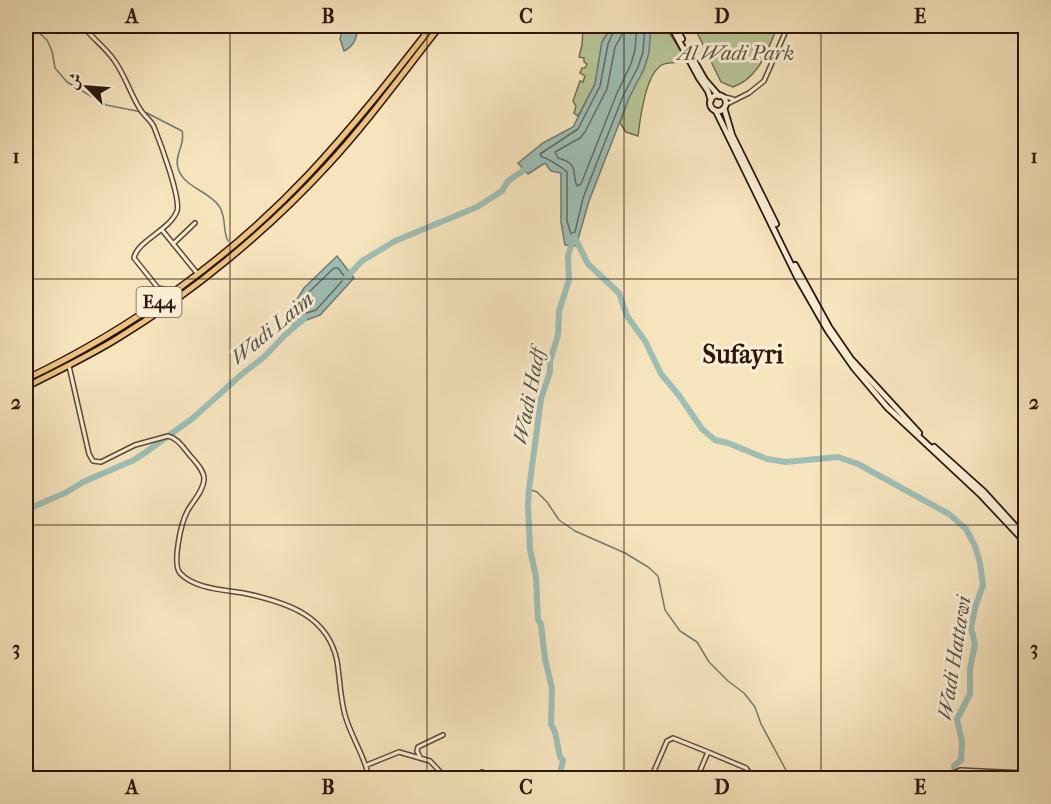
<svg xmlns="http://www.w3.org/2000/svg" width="1051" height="804" font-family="'IM FELL French Canon',Amiri,serif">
<rect width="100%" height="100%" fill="#f6e4bd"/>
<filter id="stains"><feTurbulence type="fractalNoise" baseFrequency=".00333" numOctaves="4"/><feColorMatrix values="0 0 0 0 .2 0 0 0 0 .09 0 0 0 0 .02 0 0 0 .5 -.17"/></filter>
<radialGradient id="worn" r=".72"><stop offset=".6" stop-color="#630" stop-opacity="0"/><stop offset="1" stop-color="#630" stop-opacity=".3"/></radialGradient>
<path fill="#b6c596" stroke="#716e51" stroke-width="1.5" d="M 591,26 L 612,26 L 602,42 L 595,84 L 578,116 L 574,113 L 576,106 L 573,101 L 580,81 L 583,82 L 585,76 L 580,73 L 582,68 L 585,68 L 587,64 L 584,62 L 584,58 L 579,57 L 582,45 L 583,29 L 589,29 Z
M 651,26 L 665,26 L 681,51 L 680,62 C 672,63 663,62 658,68 C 645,80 640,119 638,136 L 626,132 L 620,123 L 650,35 Z
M 694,26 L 778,26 C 767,50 760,77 733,87 L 721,82 Z"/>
<path fill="#9dbeb5" stroke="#707b71" stroke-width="1.5" d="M 343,26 L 356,26 C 359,36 354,46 344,51 L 340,39 Z
M 612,26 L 651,26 L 649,53 L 644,69 L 629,98 L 589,201 L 576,246 L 565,245 L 561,222 L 561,173 L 551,171 L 545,163 L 528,174 L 518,163 L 543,143 L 573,127 L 595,84 L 602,42 Z
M 337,256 L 354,278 L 320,315 L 293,325 L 287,315 L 304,288 Z"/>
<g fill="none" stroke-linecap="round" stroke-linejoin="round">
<path stroke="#646a60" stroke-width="1.5" d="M 616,26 L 608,44 L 600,86 L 578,129 L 540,154 L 542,157 C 545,157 565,169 567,172 L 567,221 L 571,234 L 575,232 L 583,198 L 623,96 L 638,67 L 643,52 L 645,26
M 624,26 L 623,33 L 615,47 L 607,89 L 585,132 L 580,138 L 555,152 L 558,158 C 580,164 571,172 577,186 L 581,184 L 617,93 L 631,64 L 635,50 L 637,26
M 334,268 L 338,268 L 344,276 L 344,279 L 316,310 L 297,316 L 296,312 L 309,292 Z"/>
<path stroke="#707b71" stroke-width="1.5" d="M 26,26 L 35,29 L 47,40 L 52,51 L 55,68 L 67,82 L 106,105 L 147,113 L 182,131 C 186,144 174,154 178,168 C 183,187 209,191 219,206 C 227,217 222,230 228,241
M 529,489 L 537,492 L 547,502 L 559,520 L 575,531 L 625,553 L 648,567 L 658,576 L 665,610 L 680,631 L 697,642 L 709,662 L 728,681 L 744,693 L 755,707 L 761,724 L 787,772 L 788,778"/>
<path stroke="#9dbeb5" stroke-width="6" d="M 574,236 L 588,264 L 619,293 L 627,316 L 645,341 L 661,374 L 678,394 L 702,429 L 715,440 L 728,443 L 767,459 L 786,462 L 838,457 L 858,464 L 949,514 L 966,529 L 975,546 L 980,563 L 983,585 L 975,608 L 971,628 L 975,644 L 970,669 L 970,694 L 957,719 L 962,742 L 961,760 L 954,766 L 956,778
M 345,279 L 362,261 L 395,241 L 477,207 L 502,191 L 508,181 L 530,166
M 26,510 L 67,492 L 83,482 L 134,460 L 146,452 L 193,418 L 242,374 L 264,357 L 285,335 L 304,319
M 563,778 L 561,769 L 563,760 L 560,757 L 555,732 L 551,724 L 552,688 L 545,659 L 541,624 L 538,620 L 536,577 L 530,549 L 528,505 L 529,489 L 541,399 L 550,372 L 550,361 L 558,335 L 559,311 L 569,280 L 568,256 L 573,239"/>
<defs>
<path id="minor" d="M 83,26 C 92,38 105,47 114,60 C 125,75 130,93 140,109 C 144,116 151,120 154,127 C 160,142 181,198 177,211 C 170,230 137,241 134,258 L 158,288 L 172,291
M 721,96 L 733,99
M 725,105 L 749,93 L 764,81 L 788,26
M 162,230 L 197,273
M 173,244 L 195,223
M 158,301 L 158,288
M 69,366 L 89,454 L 93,461 L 101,462 L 135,445 L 168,436 C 177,438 182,446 188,453 C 193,460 205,470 204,480 C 203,492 192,502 187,512 C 181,523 172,564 180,573 C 195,590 229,590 248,594 C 288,603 328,616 337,661 C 340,679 340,697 345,715 C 351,737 365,756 369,778
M 708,752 L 746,768 L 753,778
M 420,757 L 417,751 L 418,747 L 443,735
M 367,765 L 399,752 L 430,761 L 446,778
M 469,778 L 482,772 L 498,778
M 651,778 L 667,741 L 673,738 L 708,752 L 697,778
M 944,778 L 960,770 L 1026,773"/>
<path id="secondary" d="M 671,26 L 699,78 L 708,91 L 711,100
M 675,26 L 682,39
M 692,57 L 705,80 L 719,96
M710 103a8 8 0 1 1 16 0a8 8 0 1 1-16 0Z
M 724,108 L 732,135 L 776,224
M 716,111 L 797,277 L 828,331 L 854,368 L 887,407 L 980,494 L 1026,543
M 795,265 L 829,327 L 851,359 L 919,433
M 934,447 L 984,492 L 1026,538"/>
<path id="trunk" d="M 26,379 C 131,329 229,259 309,174 C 353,127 393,76 432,26
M 26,387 C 57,371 89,356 118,338 C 192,293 267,231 326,167 C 367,123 403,73 440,26"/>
</defs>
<use href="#minor" stroke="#5e4a38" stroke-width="6"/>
<use href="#secondary" stroke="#2c160c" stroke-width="8"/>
<use href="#trunk" stroke="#2c160c" stroke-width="8"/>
<use href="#minor" stroke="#f9edd4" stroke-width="3"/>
<use href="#secondary" stroke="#f9edd4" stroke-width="4.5"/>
<use href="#trunk" stroke="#ebc27e" stroke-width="5"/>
</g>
<path fill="none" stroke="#2c160c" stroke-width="1.5" stroke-opacity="0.55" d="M 230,26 L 230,778M 427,26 L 427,778M 624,26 L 624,778M 821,26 L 821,778M 26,279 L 1026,279M 26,525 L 1026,525"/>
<g text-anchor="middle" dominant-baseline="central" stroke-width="6" stroke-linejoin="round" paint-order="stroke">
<rect fill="#f9edd4" stroke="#6a5648" stroke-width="1.5" x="136.5" y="287" width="45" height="30" rx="4.5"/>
<g font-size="18" font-weight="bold" fill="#2c160c">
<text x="159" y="302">E44</text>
</g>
<g font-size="20" font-style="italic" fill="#5c533c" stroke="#f9edd4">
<text x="736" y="53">Al Wadi Park</text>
</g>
<g font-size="21" font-style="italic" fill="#545147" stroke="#f9edd4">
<text transform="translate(272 328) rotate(-40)">Wadi Laim</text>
<text transform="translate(529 396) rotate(-79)">Wadi Hadf</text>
<text transform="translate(954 658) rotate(-81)">Wadi Hattawi</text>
</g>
<g font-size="26" font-weight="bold" fill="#2c160c" stroke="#f9edd4">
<text x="743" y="354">Sufayri</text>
</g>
</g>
<rect width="1051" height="804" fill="none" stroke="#f6e4bd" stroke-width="66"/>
<g transform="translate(87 87) rotate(295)" stroke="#f9edd4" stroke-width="4.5" paint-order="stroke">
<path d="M0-4.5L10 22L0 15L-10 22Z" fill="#2c160c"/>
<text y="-9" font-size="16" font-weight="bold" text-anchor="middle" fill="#2c160c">ش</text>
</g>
<rect x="33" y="33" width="985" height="738" fill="none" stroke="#2c160c" stroke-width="2"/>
<g font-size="20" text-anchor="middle" font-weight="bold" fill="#2c160c">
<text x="132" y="23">A</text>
<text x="328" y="23">B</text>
<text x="526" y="23">C</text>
<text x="722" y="23">D</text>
<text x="920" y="23">E</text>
<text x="16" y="163">1</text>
<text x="1034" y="163">1</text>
<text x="16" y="409">2</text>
<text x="1034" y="409">2</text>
<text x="16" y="655">3</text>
<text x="1034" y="655">3</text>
<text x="132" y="794">A</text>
<text x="328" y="794">B</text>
<text x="526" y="794">C</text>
<text x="722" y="794">D</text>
<text x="920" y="794">E</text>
</g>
<rect width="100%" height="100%" filter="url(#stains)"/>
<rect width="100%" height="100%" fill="url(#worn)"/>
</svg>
